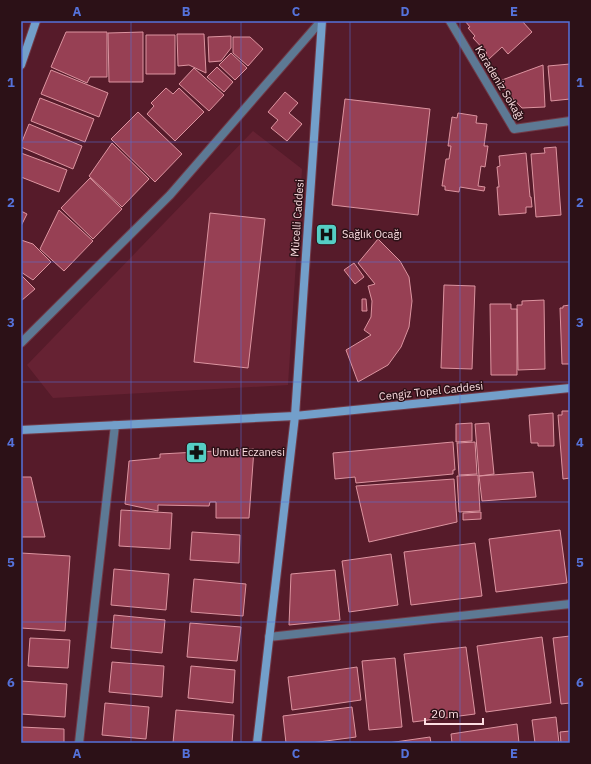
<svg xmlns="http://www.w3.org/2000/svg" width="591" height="764" font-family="'IBM Plex Sans',sans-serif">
<rect width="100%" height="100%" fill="#561b2a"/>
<path fill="#623" d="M 253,131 L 302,169 L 288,385 L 53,398 L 27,365 Z"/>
<path fill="#974054" stroke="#dc94a0" d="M 465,21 L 522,21 L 532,32 L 508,54 L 502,47 L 489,59 L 484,55 L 487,53 L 473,38 L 475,36 L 468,28 L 470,27 Z
M 66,32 L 107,32 L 107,77 L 90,77 L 87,83 L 51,67 Z
M 143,32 L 143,82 L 109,82 L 108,33 Z
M 177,34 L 204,34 L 206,73 L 189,65 L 178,66 Z
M 146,35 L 175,35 L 175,74 L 146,74 Z
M 231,36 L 231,48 L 221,61 L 209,62 L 208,37 Z
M 233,37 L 250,37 L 263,49 L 248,66 L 233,53 Z
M 231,53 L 247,68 L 235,80 L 219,65 Z
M 570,64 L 570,99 L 551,101 L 548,66 Z
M 543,65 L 545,107 L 522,108 L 503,88 L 502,80 Z
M 217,67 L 233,82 L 224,92 L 207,77 Z
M 194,68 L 224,95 L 209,111 L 179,84 Z
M 51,70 L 108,93 L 99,117 L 41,94 Z
M 166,88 L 173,94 L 179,88 L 204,112 L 175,141 L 147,114 L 154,106 L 151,103 Z
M 285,92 L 298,103 L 289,113 L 302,124 L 287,141 L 271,128 L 278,120 L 268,112 Z
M 40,98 L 94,119 L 85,142 L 31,121 Z
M 345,99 L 430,109 L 418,215 L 332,205 Z
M 138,112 L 182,154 L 155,182 L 111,139 Z
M 458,113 L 477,116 L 476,123 L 487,124 L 484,146 L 488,146 L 485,167 L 481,166 L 478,186 L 485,187 L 484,191 L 460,187 L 459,192 L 445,190 L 445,186 L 442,186 L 446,159 L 449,159 L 451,146 L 448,146 L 452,117 L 457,118 Z
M 29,124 L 82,146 L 73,169 L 21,147 L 21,144 Z
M 112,143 L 149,179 L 122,207 L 89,176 Z
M 556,147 L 561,215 L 536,217 L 531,154 L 545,153 L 544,148 Z
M 21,153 L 67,170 L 59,192 L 21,177 Z
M 526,153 L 530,197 L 531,197 L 532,207 L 526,207 L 526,213 L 499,215 L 497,187 L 499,187 L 497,167 L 500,166 L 499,156 Z
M 90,178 L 122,209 L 93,239 L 61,208 Z
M 59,210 L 93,241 L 64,271 L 40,249 Z
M 21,211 L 27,214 L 21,226 Z
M 210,213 L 265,219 L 248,368 L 194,362 Z
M 378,239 L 400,261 L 409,277 L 412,301 L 409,327 L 401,347 L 388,365 L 358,382 L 346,350 L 371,335 L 364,330 L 371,317 L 372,301 L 368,286 L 375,284 L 358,263 Z
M 21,240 L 33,244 L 51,262 L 33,280 L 21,272 Z
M 354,263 L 364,277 L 355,284 L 344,270 Z
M 21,275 L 35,289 L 21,301 Z
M 444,285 L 475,286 L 472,369 L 441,368 Z
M 362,299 L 366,299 L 367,311 L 362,311 Z
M 544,300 L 545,369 L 518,370 L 517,305 L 522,305 L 522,301 Z
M 490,304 L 511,304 L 511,309 L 517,309 L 517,375 L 491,375 Z
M 570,305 L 570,364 L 562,364 L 560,308 L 563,308 L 563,306 Z
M 562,411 L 570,411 L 570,478 L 563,479 L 558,415 L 562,415 Z
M 553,413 L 554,446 L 538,446 L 538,443 L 531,443 L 529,415 Z
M 472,423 L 472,441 L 456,442 L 456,424 Z
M 489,423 L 494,474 L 479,476 L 475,424 Z
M 453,442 L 455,470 L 453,470 L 453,474 L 356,483 L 355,477 L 335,479 L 333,453 Z
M 475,442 L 477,474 L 459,475 L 457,443 Z
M 254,449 L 249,518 L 216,518 L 216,502 L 210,502 L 209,506 L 158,505 L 158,511 L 125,504 L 129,461 L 160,458 L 160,454 Z
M 533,472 L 536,497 L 482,501 L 479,476 Z
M 478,475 L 480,511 L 459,512 L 457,476 Z
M 21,477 L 31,477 L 45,537 L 21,537 Z
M 454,479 L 457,522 L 369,542 L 356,486 Z
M 121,510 L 172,513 L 170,549 L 119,546 Z
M 481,512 L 481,519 L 463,520 L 463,513 Z
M 560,530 L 567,583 L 496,592 L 489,539 Z
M 192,532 L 240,535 L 239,563 L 190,560 Z
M 475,543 L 482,596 L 411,605 L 404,552 Z
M 21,553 L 70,556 L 65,631 L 21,628 Z
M 391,554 L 398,605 L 349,612 L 342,561 Z
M 114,569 L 169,574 L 166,610 L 111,605 Z
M 335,570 L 340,620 L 289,625 L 291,574 Z
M 194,579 L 246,584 L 243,616 L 191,612 Z
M 114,615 L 165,620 L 162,653 L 111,648 Z
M 190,623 L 241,627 L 237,661 L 187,657 Z
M 570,636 L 570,703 L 561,704 L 553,638 Z
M 542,637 L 551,703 L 486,712 L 477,646 Z
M 30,638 L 70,640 L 68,668 L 28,666 Z
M 466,647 L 475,714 L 413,722 L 404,654 Z
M 395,658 L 402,727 L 369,730 L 362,661 Z
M 112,662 L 164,666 L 162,697 L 109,692 Z
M 191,666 L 235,670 L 233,703 L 188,698 Z
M 357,667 L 361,700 L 292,710 L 288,677 Z
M 21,681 L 67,684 L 65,717 L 21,714 Z
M 105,703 L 149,707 L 146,739 L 102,735 Z
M 352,707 L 356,737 L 311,743 L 286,743 L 283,716 Z
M 176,710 L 234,715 L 232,743 L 173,743 Z
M 556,717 L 559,743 L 535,743 L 532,720 Z
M 517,724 L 519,743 L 452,743 L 451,734 Z
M 21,727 L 64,729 L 64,743 L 21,743 Z
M 570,731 L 570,743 L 561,743 L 560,732 Z
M 430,737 L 431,743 L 388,743 Z"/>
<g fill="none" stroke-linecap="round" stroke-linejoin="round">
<defs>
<path id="street" d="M 450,21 L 514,129 L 570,121
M 21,343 L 170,195 L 321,21
M 269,637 L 570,604
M 79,743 L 115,425"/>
<path id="secondary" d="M 21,65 L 36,21
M 21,430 L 295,416 L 570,388
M 257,743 L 295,416 L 322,21"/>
</defs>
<use href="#street" stroke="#713a47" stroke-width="10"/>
<use href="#secondary" stroke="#713a47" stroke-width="10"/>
<use href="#street" stroke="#5d7994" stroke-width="8"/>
<use href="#secondary" stroke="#739fca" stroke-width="8"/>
</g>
<path fill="none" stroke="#5572da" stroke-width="1" stroke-opacity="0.55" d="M 131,21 L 131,743M 241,21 L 241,743M 350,21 L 350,743M 460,21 L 460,743M 21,142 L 570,142M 21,262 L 570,262M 21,382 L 570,382M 21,502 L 570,502M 21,622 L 570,622"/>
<defs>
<symbol id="hospital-square" viewBox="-11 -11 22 22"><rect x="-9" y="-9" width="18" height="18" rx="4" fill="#55cec4" stroke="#2c1117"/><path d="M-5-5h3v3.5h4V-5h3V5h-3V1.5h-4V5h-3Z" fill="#111"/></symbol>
<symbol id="pharmacy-square" viewBox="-11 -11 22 22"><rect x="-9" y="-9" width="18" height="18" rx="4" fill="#55cec4" stroke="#2c1117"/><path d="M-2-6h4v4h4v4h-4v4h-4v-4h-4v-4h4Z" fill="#111"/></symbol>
</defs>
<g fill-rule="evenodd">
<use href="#hospital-square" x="314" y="222" width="25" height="25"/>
<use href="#pharmacy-square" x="184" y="440" width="25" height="25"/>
</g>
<g text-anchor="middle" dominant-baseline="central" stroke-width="3" stroke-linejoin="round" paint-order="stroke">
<g font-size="11" fill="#fcdde1" stroke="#2c1117">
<text transform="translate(500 83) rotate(59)">Karadeniz Sokağı</text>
<text transform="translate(297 218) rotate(-86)">Mücelli Caddesi</text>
<text transform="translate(431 391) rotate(-6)">Cengiz Topel Caddesi</text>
</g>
<g font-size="11" fill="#fcdde1" stroke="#2c1117" text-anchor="start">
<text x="342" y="234">Sağlık Ocağı</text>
<text x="212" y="452">Umut Eczanesi</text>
</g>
</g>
<rect width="591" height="764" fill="none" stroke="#2c1117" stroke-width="44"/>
<path d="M425 718v6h58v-6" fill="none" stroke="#fcdde1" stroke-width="2"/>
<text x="431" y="718" font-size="12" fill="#fcdde1" stroke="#2c1117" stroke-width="3" paint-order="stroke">20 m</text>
<rect x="22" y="22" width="547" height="720" fill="none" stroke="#5572da" stroke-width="1.5"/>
<g font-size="13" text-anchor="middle" font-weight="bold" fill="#5572da">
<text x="77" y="16">A</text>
<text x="186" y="16">B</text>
<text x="296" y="16">C</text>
<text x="405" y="16">D</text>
<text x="514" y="16">E</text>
<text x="11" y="87">1</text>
<text x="580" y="87">1</text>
<text x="11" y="207">2</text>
<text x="580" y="207">2</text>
<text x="11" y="327">3</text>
<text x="580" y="327">3</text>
<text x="11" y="447">4</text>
<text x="580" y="447">4</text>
<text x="11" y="567">5</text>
<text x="580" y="567">5</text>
<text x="11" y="687">6</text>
<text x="580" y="687">6</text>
<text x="77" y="758">A</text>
<text x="186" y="758">B</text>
<text x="296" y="758">C</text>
<text x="405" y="758">D</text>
<text x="514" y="758">E</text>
</g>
</svg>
